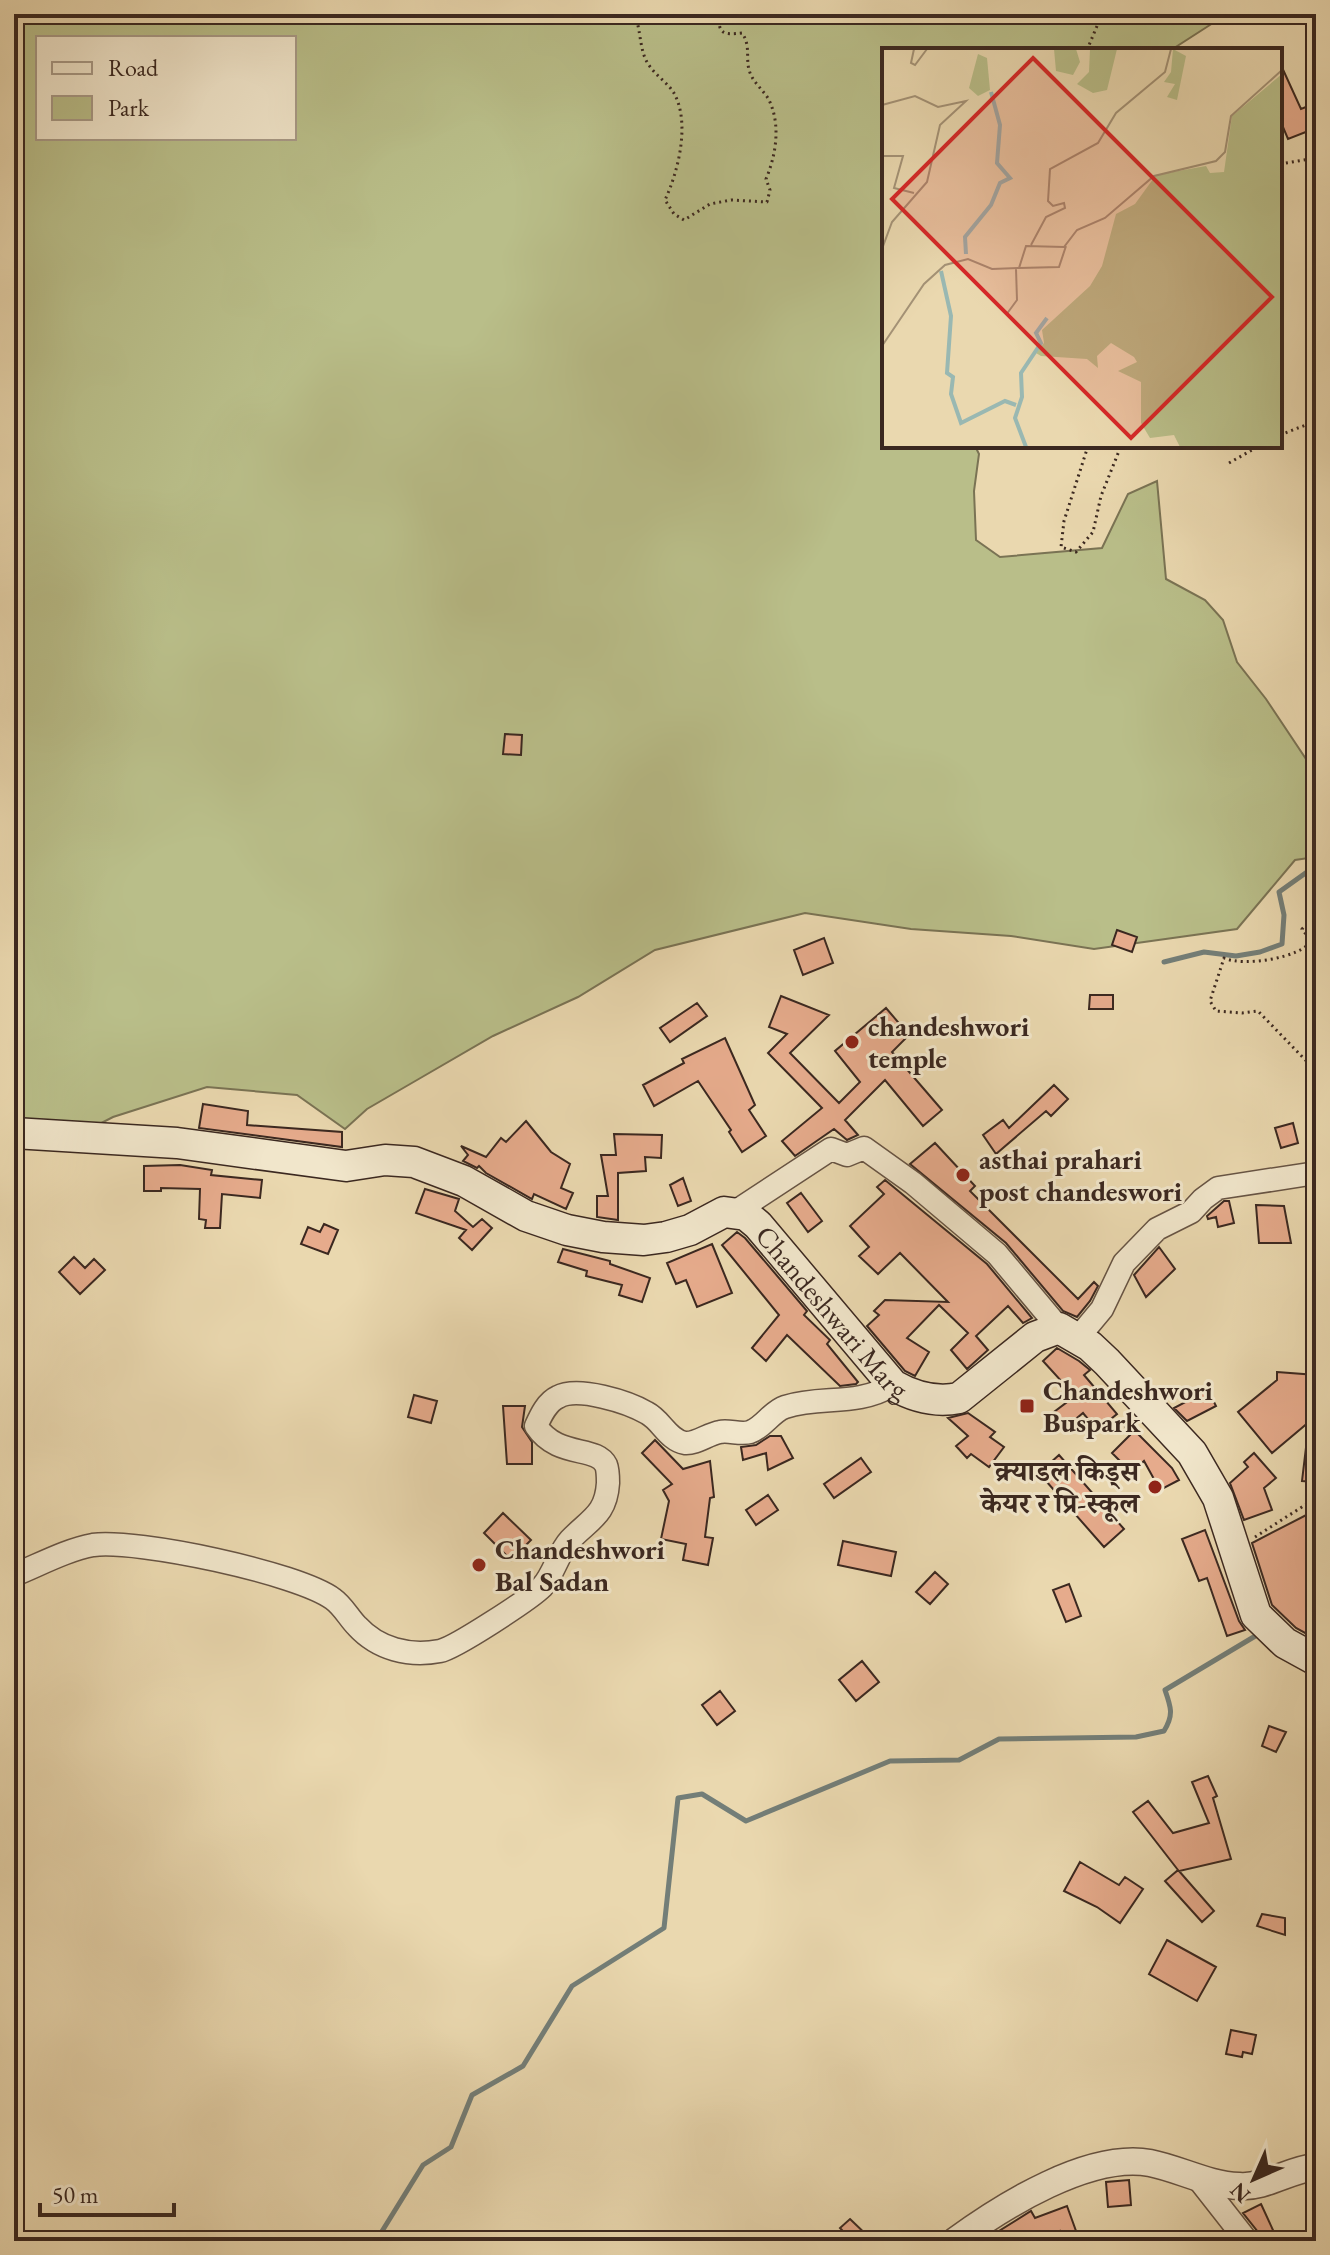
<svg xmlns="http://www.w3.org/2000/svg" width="1330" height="2255" font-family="'EB Garamond','Noto Serif Devanagari',serif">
<rect width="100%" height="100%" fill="#ead8af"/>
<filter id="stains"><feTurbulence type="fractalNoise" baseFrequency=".0025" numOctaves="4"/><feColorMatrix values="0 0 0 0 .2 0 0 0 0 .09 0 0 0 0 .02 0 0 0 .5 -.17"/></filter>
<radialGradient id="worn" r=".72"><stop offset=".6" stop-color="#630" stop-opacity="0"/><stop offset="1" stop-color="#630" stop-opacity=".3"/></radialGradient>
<path fill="#b9be89" stroke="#7a7354" stroke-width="2" fill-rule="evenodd" d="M 14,14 L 1214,14 L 1213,23 L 1171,50 L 884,50 L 884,446 L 975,446 L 979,454 L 974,491 L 976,540 L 1000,557 L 1102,548 L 1128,494 L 1157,481 L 1166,579 L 1205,600 L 1223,620 L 1237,662 L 1266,699 L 1316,774 L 1316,857 L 1295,860 L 1237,929 L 1094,949 L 1011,936 L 911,929 L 805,913 L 655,950 L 578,997 L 493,1036 L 417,1080 L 367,1109 L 345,1129 L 297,1095 L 207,1087 L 113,1117 L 84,1132 L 14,1124 ZM 38,38 L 294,38 L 294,138 L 38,138 Z"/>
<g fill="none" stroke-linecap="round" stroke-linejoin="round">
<path stroke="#737e78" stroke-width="5" d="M 1164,962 L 1204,952 L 1236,956 L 1260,952 L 1282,944 L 1284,915 L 1279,892 L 1307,872 L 1316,873
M 376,2241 L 423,2165 L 451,2147 L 472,2095 L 523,2066 L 572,1986 L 664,1928 L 678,1798 L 702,1794 L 746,1821 L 890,1761 L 959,1760 L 999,1739 L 1136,1737 L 1164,1731 C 1174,1715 1171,1707 1165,1690 L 1257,1635"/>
</g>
<path fill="#e6ab8c" stroke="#3b2820" stroke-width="2" d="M 1280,63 L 1301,109 L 1316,103 L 1316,128 L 1288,139 L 1280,120 Z
M 505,734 L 522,735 L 521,755 L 503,754 Z
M 1117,930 L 1137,937 L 1132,952 L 1112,945 Z
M 824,938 L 833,963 L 803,975 L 794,950 Z
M 1090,995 L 1113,995 L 1113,1009 L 1089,1009 Z
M 781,996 L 829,1015 L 790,1053 L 839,1103 L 860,1082 L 835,1051 L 886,1008 L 909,1035 L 892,1052 L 942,1110 L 923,1126 L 885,1080 L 845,1120 L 858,1135 L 847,1140 L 834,1129 L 795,1156 L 782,1141 L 822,1108 L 768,1053 L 787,1034 L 769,1027 Z
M 697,1003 L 707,1016 L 670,1042 L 660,1028 Z
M 725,1038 L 755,1105 L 749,1110 L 766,1136 L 742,1152 L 729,1132 L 731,1130 L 698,1081 L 654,1106 L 643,1085 L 684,1063 L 682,1059 Z
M 1054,1085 L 1068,1099 L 1051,1116 L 1046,1111 L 996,1154 L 983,1135 L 1003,1120 L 1009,1128 Z
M 203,1104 L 248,1111 L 247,1125 L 342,1132 L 342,1147 L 199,1128 Z
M 526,1121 L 551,1152 L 570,1164 L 561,1188 L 573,1193 L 566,1209 L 534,1194 L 532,1199 L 486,1173 L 479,1166 L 477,1168 L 463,1161 L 468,1155 L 461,1146 L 486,1157 L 501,1138 L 506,1142 Z
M 1293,1123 L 1298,1143 L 1281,1148 L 1275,1128 Z
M 614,1134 L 662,1135 L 661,1158 L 645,1157 L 646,1171 L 618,1173 L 618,1220 L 597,1217 L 597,1196 L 608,1196 L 601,1155 L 616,1155 Z
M 935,1143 L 975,1186 L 970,1191 L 1078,1299 L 1094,1282 L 1098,1286 L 1090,1301 L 1077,1317 L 1063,1311 L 1006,1243 L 910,1164 Z
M 180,1165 L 212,1170 L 211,1175 L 262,1180 L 260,1198 L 222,1194 L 220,1228 L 205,1228 L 206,1220 L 199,1219 L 200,1189 L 161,1188 L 161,1191 L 144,1191 L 144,1166 Z
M 683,1178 L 691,1201 L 678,1206 L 670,1185 Z
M 885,1180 L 987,1264 L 1032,1318 L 1023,1323 L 1008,1306 L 976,1336 L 988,1350 L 967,1369 L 951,1350 L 968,1333 L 939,1305 L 907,1338 L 929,1352 L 915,1376 L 905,1371 L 867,1326 L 879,1315 L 874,1311 L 885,1300 L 948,1302 L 900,1253 L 878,1274 L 859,1256 L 869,1247 L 850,1226 L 884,1194 L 877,1187 Z
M 425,1189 L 459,1199 L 455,1211 L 473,1227 L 482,1219 L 492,1228 L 472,1250 L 459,1238 L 466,1230 L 416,1213 Z
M 801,1193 L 822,1221 L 808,1232 L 787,1203 Z
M 1224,1201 L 1229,1201 L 1234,1223 L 1218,1227 L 1216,1217 L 1208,1219 L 1207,1216 Z
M 1256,1205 L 1284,1206 L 1291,1243 L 1259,1243 Z
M 324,1224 L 338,1230 L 328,1254 L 301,1244 L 308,1227 L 320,1232 Z
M 737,1232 L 745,1238 L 807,1311 L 804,1315 L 830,1340 L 827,1344 L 858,1382 L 856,1384 L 840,1386 L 787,1335 L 766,1361 L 752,1348 L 779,1315 L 722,1245 Z
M 712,1244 L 732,1293 L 697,1307 L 686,1280 L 676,1284 L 667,1263 Z
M 1159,1247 L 1175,1269 L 1146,1297 L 1134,1275 Z
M 563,1249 L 610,1261 L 610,1264 L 650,1278 L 642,1302 L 619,1295 L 622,1285 L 586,1276 L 587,1271 L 558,1262 Z
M 74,1257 L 85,1268 L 94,1259 L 105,1270 L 80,1294 L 59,1272 Z
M 1057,1348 L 1079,1361 L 1090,1370 L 1084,1375 L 1117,1414 L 1097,1430 L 1083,1413 L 1066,1427 L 1054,1412 L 1075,1396 L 1043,1361 Z
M 1277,1372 L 1316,1375 L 1316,1416 L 1272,1453 L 1238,1412 L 1277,1380 Z
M 1208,1390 L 1216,1406 L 1187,1421 L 1174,1408 Z
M 414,1395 L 437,1401 L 431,1423 L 408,1417 Z
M 503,1406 L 525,1406 L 522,1427 L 532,1442 L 532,1464 L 507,1464 Z
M 968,1413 L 995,1432 L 990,1437 L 1004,1447 L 989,1467 L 971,1454 L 967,1458 L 956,1446 L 968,1436 L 948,1418 Z
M 1128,1424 L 1172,1468 L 1179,1480 L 1160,1490 L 1144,1461 L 1132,1473 L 1112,1453 L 1130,1435 L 1125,1427 Z
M 770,1436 L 781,1436 L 793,1458 L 768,1470 L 766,1453 L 743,1460 L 741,1447 L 756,1445 Z
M 1307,1439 L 1316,1440 L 1316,1482 L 1302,1481 Z
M 655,1440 L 683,1469 L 710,1461 L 714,1497 L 710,1498 L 705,1537 L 713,1538 L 708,1565 L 683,1560 L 686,1544 L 661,1539 L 669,1501 L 663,1490 L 672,1484 L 642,1453 Z
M 1254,1453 L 1276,1478 L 1264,1488 L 1272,1510 L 1244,1520 L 1230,1483 L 1248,1467 L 1244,1462 Z
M 1059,1455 L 1124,1529 L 1104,1547 L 1039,1473 Z
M 861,1458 L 871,1472 L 834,1498 L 824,1484 Z
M 768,1495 L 778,1510 L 756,1525 L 746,1510 Z
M 1316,1510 L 1316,1639 L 1296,1628 L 1272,1605 L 1252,1543 Z
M 503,1513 L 531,1540 L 511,1560 L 484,1533 Z
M 1205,1530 L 1239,1621 L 1245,1630 L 1227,1636 L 1207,1578 L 1199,1581 L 1182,1539 Z
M 843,1541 L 896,1552 L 891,1576 L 838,1565 Z
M 935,1572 L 948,1584 L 930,1604 L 916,1592 Z
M 1069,1584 L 1081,1616 L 1066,1622 L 1053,1590 Z
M 862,1661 L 879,1682 L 856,1701 L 839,1680 Z
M 720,1691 L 735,1711 L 717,1725 L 702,1705 Z
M 1269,1726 L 1286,1732 L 1276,1752 L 1262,1746 Z
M 1208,1776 L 1217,1796 L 1213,1798 L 1231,1859 L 1179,1871 L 1214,1911 L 1202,1922 L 1165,1881 L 1178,1870 L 1133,1812 L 1148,1801 L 1173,1833 L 1209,1823 L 1192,1782 Z
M 1080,1862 L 1119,1885 L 1125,1877 L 1143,1889 L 1120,1923 L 1097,1907 L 1064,1891 Z
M 1262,1914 L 1285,1918 L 1285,1935 L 1257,1926 Z
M 1167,1940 L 1216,1967 L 1197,2001 L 1149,1974 Z
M 1231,2030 L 1256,2035 L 1252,2054 L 1243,2052 L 1242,2057 L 1226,2054 Z
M 1129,2180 L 1131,2205 L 1108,2207 L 1106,2182 Z
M 1261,2204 L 1278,2241 L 1261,2241 L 1258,2232 L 1243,2213 Z
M 1067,2206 L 1076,2231 L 1062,2236 L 1060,2231 L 1040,2241 L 983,2241 L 1031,2211 L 1035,2218 Z
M 850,2219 L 873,2241 L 852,2241 L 840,2228 Z"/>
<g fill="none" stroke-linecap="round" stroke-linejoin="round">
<defs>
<path id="minor" d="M 735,1212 L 831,1149 L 847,1155 L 864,1148 L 913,1183 L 997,1254 L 1059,1328
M 1077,1339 L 1102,1309 L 1124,1263 L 1157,1229 L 1191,1212 L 1203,1199 L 1218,1188 L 1316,1173
M 14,1575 C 39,1565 66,1550 93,1545 C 137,1539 298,1573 333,1599 C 343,1606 349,1618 357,1626 C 378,1649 409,1657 440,1651 C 455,1648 530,1599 542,1587 C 554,1574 558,1553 570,1540 C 590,1519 606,1515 608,1483 C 608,1477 608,1470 606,1465 C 596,1445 558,1459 536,1426 C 541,1415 547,1402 558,1397 C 578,1386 628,1402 647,1413 C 661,1420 668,1440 685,1443 C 696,1444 708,1434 720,1432 C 729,1430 741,1435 750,1432 C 763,1428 772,1411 785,1407 C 823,1395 855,1407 893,1385
M 1196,2176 L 1247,2241"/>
<path id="tertiary" d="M 955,2241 C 1003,2206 1089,2152 1150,2163 C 1180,2169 1208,2185 1239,2186 C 1266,2188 1290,2169 1316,2167"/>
<g id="secondary">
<path id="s1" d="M 14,1133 L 177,1143 L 346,1166 L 385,1160 L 414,1162 L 464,1181 L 526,1216 L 567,1230 L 603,1237 L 644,1240 L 666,1237 L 690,1230 L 724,1212 L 746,1215 L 758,1225 L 893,1385 C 914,1397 935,1403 959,1398 L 1035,1337 L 1059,1328 L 1090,1346 L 1107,1362 L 1192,1453 L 1218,1498 L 1256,1615 L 1285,1643 L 1316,1660"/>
</g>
</defs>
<use href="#minor" stroke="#675444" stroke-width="25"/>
<use href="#tertiary" stroke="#675444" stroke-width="29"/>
<use href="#secondary" stroke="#3b2820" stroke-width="33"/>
<path stroke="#3b2820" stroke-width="3" stroke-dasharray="2 4" stroke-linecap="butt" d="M 634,14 C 641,27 639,48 647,62 C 654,75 669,83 675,95 C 690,125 678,172 665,200 L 674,214 L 684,220 L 710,204 L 731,200 L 767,202 L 770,190 L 766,179 C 776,155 781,125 769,100 C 764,91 755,84 751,75 C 744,61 752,47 742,33 C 723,35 718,34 719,14
M 1087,50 L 1102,14
M 1280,164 L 1316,158
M 1280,435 L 1316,421
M 1088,446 L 1064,521 L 1061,547 L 1076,552 L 1093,532 L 1101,496 L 1121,446
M 1229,463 L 1259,446
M 1316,915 L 1302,929 L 1311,941 C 1301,958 1243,967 1224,958 L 1210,1001 L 1216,1011 L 1242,1013 L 1258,1011 L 1316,1071
M 1255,1537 L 1316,1498
M 1316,2021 L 1312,2047 L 1316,2047"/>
<use href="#minor" stroke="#f1e6cb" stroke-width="22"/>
<use href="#tertiary" stroke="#f1e6cb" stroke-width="26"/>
<use href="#secondary" stroke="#f1e6cb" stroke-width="30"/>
</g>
<g fill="#8f2418" stroke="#f1e6cb" stroke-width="3">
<circle cx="852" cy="1042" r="8"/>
<circle cx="963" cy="1175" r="8"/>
<rect x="1019" y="1398" width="16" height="16" rx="4"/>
<circle cx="1155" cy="1487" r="8"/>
<circle cx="479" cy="1565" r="8"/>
</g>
<g text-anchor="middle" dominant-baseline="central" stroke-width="6" stroke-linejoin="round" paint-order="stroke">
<g font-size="28" font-weight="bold" fill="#3b2820" stroke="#f1e6cb" text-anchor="start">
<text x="868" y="1026">chandeshwori<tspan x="868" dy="32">temple</tspan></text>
<text x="979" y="1159">asthai prahari<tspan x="979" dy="32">post chandeswori</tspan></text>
<text x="1043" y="1390">Chandeshwori<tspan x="1043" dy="32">Buspark</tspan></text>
<text x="1139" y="1471" text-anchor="end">क्र्याडल किड्स<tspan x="1139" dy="32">केयर र प्रि-स्कूल</tspan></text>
<text x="495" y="1549">Chandeshwori<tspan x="495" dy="32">Bal Sadan</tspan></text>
</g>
<g font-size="28" fill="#3b2820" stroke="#f1e6cb">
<text stroke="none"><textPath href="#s1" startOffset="886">Chandeshwari Marg</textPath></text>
</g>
</g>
<g transform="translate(882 48)">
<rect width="400" height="400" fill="#ead8af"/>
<path d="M 172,1 L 194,1 L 198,14 L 191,27 L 174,23 ZM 208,1 L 235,1 L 225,42 L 211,45 L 195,36 L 207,24 ZM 291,1 L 304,8 L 295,52 L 285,49 L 293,36 L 282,34 L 289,24 ZM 96,6 L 105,10 L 108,42 L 96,48 L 87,40 ZM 400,26 L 400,399 L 298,399 L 292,387 L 268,390 L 259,375 L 259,334 L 236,323 L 255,314 L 252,309 L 229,295 L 215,308 L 216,320 L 205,311 L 159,308 L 154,305 L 162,295 L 160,282 L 208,238 L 220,218 L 234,166 L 253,156 L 274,127 L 324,118 L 328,125 L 342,124 L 350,68 Z" fill="#b9be89"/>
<path fill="none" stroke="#99b8b2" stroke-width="4" d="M 84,206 L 83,189 L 109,157 L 118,135 L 128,130 L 115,115 L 118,77 L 109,44M 59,223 L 69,268 L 65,325 L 71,329 L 69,346 L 79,375 L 123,353 L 134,357M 144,399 L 133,370 L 140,349 L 139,325 L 159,295 L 154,285 L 165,270"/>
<path fill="none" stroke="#a49276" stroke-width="2" d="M 32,1 L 29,15 L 33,17 L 45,1M 0,57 L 33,48 L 56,59 L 84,53 L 58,77 L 45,134 L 10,174 L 0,201 L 0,267M 0,108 L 21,108 L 12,140 L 32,145M 149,197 L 164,169 L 183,160 L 182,155 L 171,158 L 166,153 L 168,121 L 216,95 L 234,65 L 283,24 L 289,1M 137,220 L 177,219 L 184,198M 124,267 L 135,252 L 134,221M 0,298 L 42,236 L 63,217 L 86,211 L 110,221 L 137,220 L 144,198 L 182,199 L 195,182 L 223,170 L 272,128 L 334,113 L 343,104 L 349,68 L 400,22"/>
<path fill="#d62828" fill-opacity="0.15" stroke="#d62828" stroke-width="4" d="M 151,10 L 390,249 L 249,390 L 10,151 Z"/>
<rect width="400" height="400" fill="none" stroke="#3b2820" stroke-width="4"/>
</g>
<rect width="1330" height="2255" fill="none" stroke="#ead8af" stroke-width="48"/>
<rect x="16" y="16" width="1298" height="2223" fill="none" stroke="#3b2820" stroke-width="4"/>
<rect x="24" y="24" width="1282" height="2207" fill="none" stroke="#3b2820" stroke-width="2"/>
<rect x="36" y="36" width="260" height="104" fill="#f1e6cb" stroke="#a89a87" stroke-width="2"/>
<rect x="52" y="62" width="40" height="12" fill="#f1e6cb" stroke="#a89a87" stroke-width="2"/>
<text x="108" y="76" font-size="24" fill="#3b2820">Road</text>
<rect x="52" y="96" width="40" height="24" fill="#b9be89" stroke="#a89a87" stroke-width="2"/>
<text x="108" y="116" font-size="24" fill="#3b2820">Park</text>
<g transform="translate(1254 2179) rotate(225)" stroke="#f1e6cb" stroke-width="6" paint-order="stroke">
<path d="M0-6L14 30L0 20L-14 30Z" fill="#3b2820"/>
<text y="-12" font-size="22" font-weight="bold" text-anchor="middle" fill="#3b2820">N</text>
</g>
<path d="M40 2203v12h134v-12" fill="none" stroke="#3b2820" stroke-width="4"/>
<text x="52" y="2203" font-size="24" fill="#3b2820" stroke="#f1e6cb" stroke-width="6" paint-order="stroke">50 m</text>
<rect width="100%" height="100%" filter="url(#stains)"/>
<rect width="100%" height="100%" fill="url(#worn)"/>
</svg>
